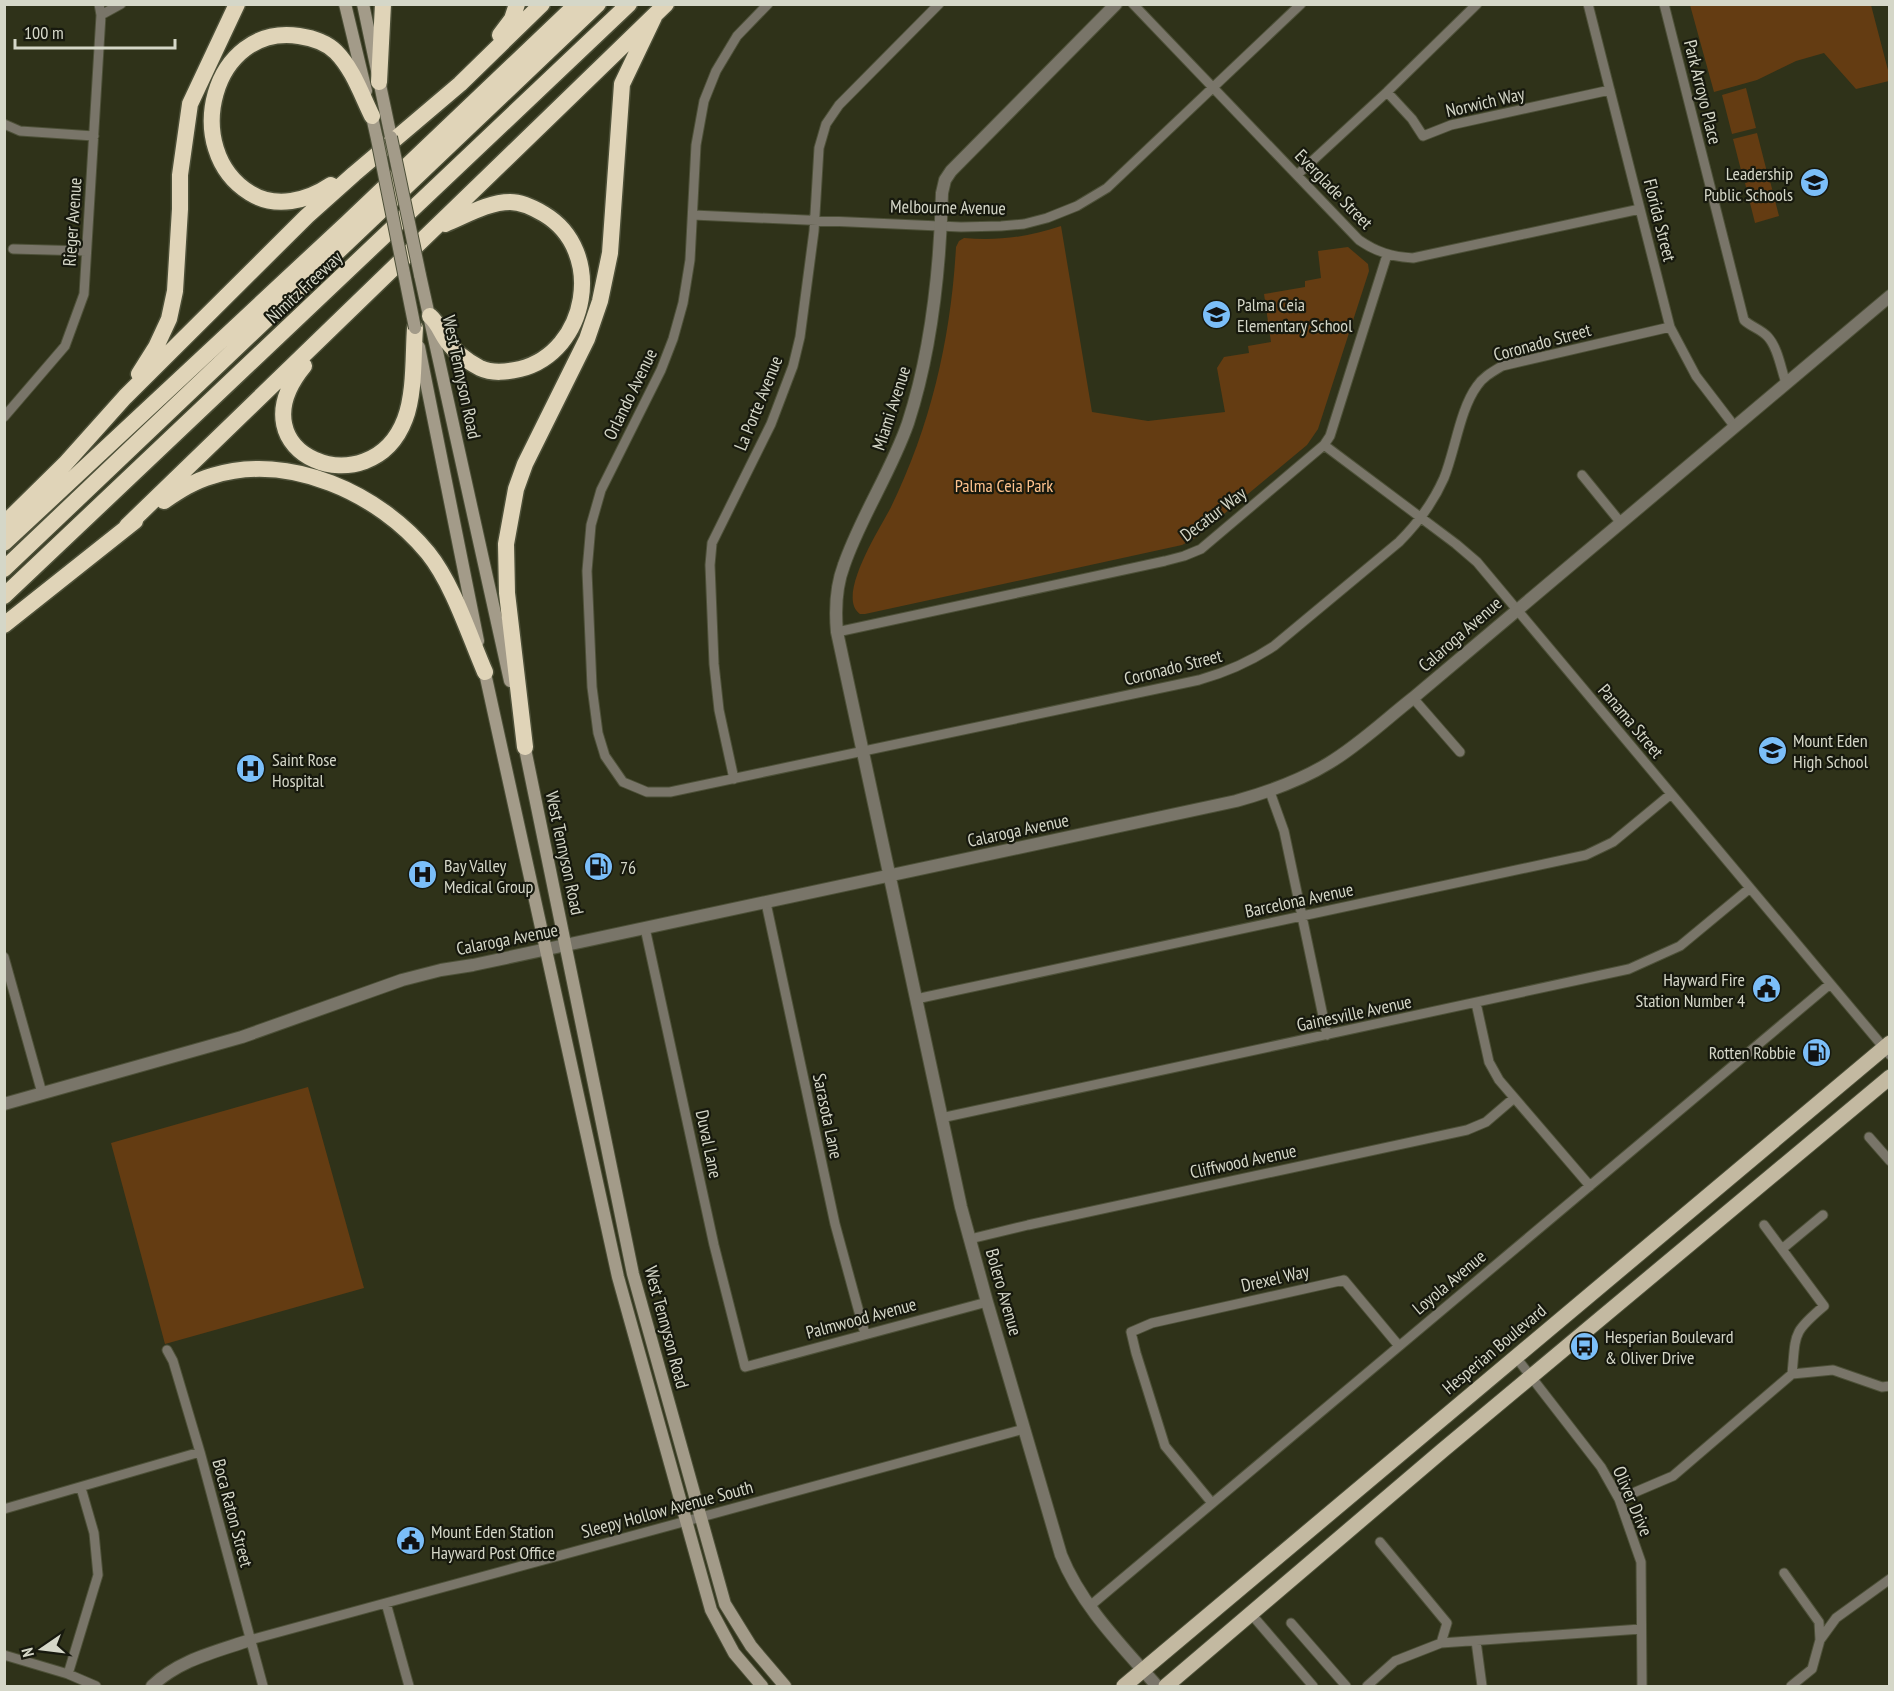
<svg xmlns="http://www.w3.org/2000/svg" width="1894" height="1691" font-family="'PT Sans Narrow',sans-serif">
<rect width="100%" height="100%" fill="#2f3219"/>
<path fill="#643c12" d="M 1690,5 L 1871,5 L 1889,74 L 1889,81 L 1856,89 L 1824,53 L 1796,61 L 1757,80 L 1714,92 Z
M 1746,88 L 1756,128 L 1732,134 L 1722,95 Z
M 1757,133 L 1767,172 L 1743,178 L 1733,139 Z
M 1769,177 L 1779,216 L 1755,223 L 1745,183 Z
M 1061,226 L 1092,412 L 1148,421 L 1225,412 L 1217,368 L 1224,357 L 1249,353 L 1248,346 L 1271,342 L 1264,294 L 1305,287 L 1305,281 L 1321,278 L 1318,251 L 1348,247 L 1368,264 L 1369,271 L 1318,429 L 1307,445 L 1195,538 L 1182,545 L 865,614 L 860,614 C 835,597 881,527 891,507 C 931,425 951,338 956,247 L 959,241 L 964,238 C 998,241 1029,237 1061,226 Z
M 308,1087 L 364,1288 L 165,1344 L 111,1143 Z"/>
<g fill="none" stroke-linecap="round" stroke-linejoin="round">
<defs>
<path id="minor" d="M 768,4 L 737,36 L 716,71 L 704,101 L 696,145 L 690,260 L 683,303 L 673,339 L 661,370 L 601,490 L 591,525 L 587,571 L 592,687 L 598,733 L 605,756 L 623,782 L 647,792 L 670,792 L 1199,680 C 1227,672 1250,662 1274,646 L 1399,542 C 1418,523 1433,503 1444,478 C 1455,451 1460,409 1477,386 C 1483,377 1492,372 1502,366 L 1670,327
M 1133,4 L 1359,240 C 1376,252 1392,257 1413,258 L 1640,209
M 1588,4 L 1670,327 L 1696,376 L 1735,427
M 1664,4 L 1744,320 C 1751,327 1761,329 1768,337 C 1778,348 1781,369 1786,383
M 101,15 L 121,4
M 1387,92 L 1412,119 L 1423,136 L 1451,125 L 1610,90
M 4,124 L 20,131 L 94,136
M 1297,175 L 1387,92 L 1477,4
M 693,215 L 961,227 L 1001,226 L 1024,224 L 1047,218 L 1077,206 L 1107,188 L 1301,4
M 13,249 L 86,251
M 4,417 L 65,346 L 84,294 L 101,15 L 99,4
M 1324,445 L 1456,544 L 1477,562 L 1890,1055
M 1582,475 L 1621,523
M 837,632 L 1165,561 L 1184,556 L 1201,549 L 1324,445 L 1330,436 L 1387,255
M 1413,698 L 1460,752
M 734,779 L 719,710 L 714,664 L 710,565 L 712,543 L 771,424 L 793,366 L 800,337 L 814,231 L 819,148 L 826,124 L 839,105 L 939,4
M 1270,792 L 1284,831 L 1327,1035
M 766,903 L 835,1224 L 865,1334
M 645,928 L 714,1245 L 745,1367 L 987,1302
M 4,957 L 42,1093
M 916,999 L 1586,855 L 1613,842 L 1671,794
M 1476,1003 L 1489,1062 L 1499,1080 L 1590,1186
M 941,1118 L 1629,969 L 1680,946 L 1750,888
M 1869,1137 L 1890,1161
M 1764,1225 L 1824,1306 C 1792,1333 1796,1333 1792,1374
M 970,1239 L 1028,1225 L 1467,1130 L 1486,1122 L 1514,1098
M 1782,1249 L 1823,1215
M 167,1350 L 173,1361 L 200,1452 L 263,1686
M 1515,1356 L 1601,1467 L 1619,1499 L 1641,1562 L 1642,1686
M 1792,1374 L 1833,1370 L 1882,1387 L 1890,1386
M 1619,1499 L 1673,1476 L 1792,1374
M 1212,1503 L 1165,1446 L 1136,1353 L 1131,1332 L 1152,1323 L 1344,1280 L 1399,1346
M 4,1509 L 200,1452
M 1380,1542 L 1447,1623 L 1441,1643
M 1784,1573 L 1819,1622 L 1820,1640 L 1812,1669 L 1791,1686
M 386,1603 L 409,1686
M 1090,1606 L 1830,984
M 1252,1615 L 1313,1686
M 1291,1623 L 1346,1686
M 250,1640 L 1024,1429
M 1820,1640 L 1836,1618 L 1890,1579
M 1476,1641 L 1482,1686
M 4,1655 L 68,1674 L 96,1686
M 68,1674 L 98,1575 L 94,1533 L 81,1488
M 1367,1686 L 1395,1661 L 1441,1643 L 1641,1629"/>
<path id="tertiary" d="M 1116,4 L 951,171 L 945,180 L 942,193 C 940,271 932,349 908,423 C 891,472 861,516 844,565 C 836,586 835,610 837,632 L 961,1207 L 987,1302 L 1061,1555 C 1081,1605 1122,1646 1157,1686
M 4,1104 L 242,1037 L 402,980 L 441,970 L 473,965 L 1236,801 C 1268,792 1300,781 1329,763 C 1359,745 1385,720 1413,698 L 1890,296
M 152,1686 C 179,1660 215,1652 250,1640"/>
<path id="secondary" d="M 345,4 L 366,91
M 363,4 L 391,137
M 370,108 L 377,139
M 420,275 L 510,681
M 419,347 L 478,641
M 483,664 L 618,1277 L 711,1610 L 734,1653 L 762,1686
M 523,739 L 633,1274 L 725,1604 L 751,1646 L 785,1686"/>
<path id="primary" d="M 1124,1686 L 1890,1043
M 1166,1686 L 1443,1450 L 1890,1077"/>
<path id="motorway" d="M 500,35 L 512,19 L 517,4
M 379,82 L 383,4
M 331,185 C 307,201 276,209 250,193 C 180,150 212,23 299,36 C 313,38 327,43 336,52 C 353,69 362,96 372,116
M 430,316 C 437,322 440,330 445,338 C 453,351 467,361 480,368 C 493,374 507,372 520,369 C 588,352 606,251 544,214 C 534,208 522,202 510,202 C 488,202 465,216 445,224
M 304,366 C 231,455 371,509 405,419 C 415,393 413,355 415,328
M 139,374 L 156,347 L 169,319 L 175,291 L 180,209 L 180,175 L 190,104 L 237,4
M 164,501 C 179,491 194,481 212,476 C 289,452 379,493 428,553 C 453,584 469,635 485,672
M 4,524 L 65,464 L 125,397 L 307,216 L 354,174 L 460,84 L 542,4
M 127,526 L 666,4
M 4,543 L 347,223 L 577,4
M 4,569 L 598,4
M 4,596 L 629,4
M 4,625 L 135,521
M 525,747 L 507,593 L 506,544 L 516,489 L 525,464 L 587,339 L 600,301 L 610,253 L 622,84 L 654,17"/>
</defs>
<use href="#minor" stroke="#4d5038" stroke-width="11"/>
<use href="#tertiary" stroke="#4d5038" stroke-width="14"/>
<use href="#secondary" stroke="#4d5038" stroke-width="14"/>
<use href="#primary" stroke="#4d5038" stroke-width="17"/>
<use href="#motorway" stroke="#4d5038" stroke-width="19"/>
<use href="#minor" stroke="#797569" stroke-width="9"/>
<use href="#tertiary" stroke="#797569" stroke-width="12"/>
<use href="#secondary" stroke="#a39b89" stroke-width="12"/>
<use href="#primary" stroke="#c3b9a1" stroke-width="15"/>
<use href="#motorway" stroke="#e0d4b8" stroke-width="16"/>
<defs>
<path id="secondary-bridge" d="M 391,137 L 420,275
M 377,139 L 415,328"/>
</defs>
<use href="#secondary-bridge" stroke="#4d5038" stroke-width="14" stroke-linecap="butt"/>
<use href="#secondary-bridge" stroke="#a39b89" stroke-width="12"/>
</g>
<defs>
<symbol id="school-disc" viewBox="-11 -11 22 22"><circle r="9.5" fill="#7bbef8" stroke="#17190e"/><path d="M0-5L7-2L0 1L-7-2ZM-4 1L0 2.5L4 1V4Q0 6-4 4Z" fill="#111"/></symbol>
<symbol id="hospital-disc" viewBox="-11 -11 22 22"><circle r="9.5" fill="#7bbef8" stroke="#17190e"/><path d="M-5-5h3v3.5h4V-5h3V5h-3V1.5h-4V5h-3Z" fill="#111"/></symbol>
<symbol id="fuel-disc" viewBox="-11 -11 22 22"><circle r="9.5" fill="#7bbef8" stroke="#17190e"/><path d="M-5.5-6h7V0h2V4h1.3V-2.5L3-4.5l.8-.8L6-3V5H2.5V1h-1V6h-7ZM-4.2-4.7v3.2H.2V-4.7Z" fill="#111"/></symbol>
<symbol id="civic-disc" viewBox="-11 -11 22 22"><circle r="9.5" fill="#7bbef8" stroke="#17190e"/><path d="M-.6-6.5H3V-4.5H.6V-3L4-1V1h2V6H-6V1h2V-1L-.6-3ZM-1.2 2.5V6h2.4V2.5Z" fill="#111"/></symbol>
<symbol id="bus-disc" viewBox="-11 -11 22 22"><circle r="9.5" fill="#7bbef8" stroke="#17190e"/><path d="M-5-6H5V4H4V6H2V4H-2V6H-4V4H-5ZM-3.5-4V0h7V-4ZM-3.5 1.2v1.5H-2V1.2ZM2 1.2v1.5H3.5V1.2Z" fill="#111"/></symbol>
</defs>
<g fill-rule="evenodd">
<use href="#school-disc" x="1798" y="166" width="33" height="33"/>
<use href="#school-disc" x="1200" y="298" width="33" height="33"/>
<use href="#school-disc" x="1756" y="734" width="33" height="33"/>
<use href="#hospital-disc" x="234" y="752" width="33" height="33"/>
<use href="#fuel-disc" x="582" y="850" width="33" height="33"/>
<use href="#hospital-disc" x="406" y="858" width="33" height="33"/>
<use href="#civic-disc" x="1750" y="972" width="33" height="33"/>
<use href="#fuel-disc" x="1800" y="1036" width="33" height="33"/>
<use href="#bus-disc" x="1568" y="1330" width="33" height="33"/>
<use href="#civic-disc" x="394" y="1524" width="33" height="33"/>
</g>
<g text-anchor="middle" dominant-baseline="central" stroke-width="4.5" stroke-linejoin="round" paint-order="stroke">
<g font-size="18" fill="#d5d7c8" stroke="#17190e">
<text transform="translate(1703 92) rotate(76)">Park Arroyo Place</text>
<text transform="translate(1485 102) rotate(-13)">Norwich Way</text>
<text transform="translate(1334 189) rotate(46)">Everglade Street</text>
<text transform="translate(948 207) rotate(1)">Melbourne Avenue</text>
<text transform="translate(1660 220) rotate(76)">Florida Street</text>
<text transform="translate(72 222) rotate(-86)">Rieger Avenue</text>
<text transform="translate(304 287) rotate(-43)">Nimitz Freeway</text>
<text transform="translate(1542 342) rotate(-15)">Coronado Street</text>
<text transform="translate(462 377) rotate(78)">West Tennyson Road</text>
<text transform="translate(630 394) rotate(-64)">Orlando Avenue</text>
<text transform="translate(758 403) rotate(-68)">La Porte Avenue</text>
<text transform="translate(891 408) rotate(-72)">Miami Avenue</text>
<text transform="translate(1213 514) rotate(-37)">Decatur Way</text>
<text transform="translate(1460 634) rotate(-41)">Calaroga Avenue</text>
<text transform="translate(1173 667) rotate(-14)">Coronado Street</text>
<text transform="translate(1631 721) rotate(50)">Panama Street</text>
<text transform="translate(1018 830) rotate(-12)">Calaroga Avenue</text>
<text transform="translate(565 853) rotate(78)">West Tennyson Road</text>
<text transform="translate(1299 900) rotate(-12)">Barcelona Avenue</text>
<text transform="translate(507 939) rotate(-11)">Calaroga Avenue</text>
<text transform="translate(1354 1013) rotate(-12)">Gainesville Avenue</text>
<text transform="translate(828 1116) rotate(78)">Sarasota Lane</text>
<text transform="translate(709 1144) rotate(78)">Duval Lane</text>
<text transform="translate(1243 1161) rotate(-12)">Cliffwood Avenue</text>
<text transform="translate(1275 1278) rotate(-13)">Drexel Way</text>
<text transform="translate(1449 1282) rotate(-40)">Loyola Avenue</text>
<text transform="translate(1004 1292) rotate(74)">Bolero Avenue</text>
<text transform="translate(861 1318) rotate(-15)">Palmwood Avenue</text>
<text transform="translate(667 1327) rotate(75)">West Tennyson Road</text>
<text transform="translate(1494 1349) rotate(-40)">Hesperian Boulevard</text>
<text transform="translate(1633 1501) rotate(67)">Oliver Drive</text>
<text transform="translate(667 1509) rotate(-15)">Sleepy Hollow Avenue South</text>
<text transform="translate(233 1513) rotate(75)">Boca Raton Street</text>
</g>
<g font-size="18" fill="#d5d7c8" stroke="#17190e" text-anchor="start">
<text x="1793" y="173" text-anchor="end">Leadership<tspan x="1793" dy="21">Public Schools</tspan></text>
<text x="1237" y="304">Palma Ceia<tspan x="1237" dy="21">Elementary School</tspan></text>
<text x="1793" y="740">Mount Eden<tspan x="1793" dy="21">High School</tspan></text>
<text x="272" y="759">Saint Rose<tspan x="272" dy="21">Hospital</tspan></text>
<text x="444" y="865">Bay Valley<tspan x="444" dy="21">Medical Group</tspan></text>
<text x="620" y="867">76</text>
<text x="1745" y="979" text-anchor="end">Hayward Fire<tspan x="1745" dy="21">Station Number 4</tspan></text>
<text x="1796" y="1052" text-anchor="end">Rotten Robbie</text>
<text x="1605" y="1336">Hesperian Boulevard<tspan x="1605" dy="21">&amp; Oliver Drive</tspan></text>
<text x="431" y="1531">Mount Eden Station<tspan x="431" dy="21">Hayward Post Office</tspan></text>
</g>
<g font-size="18" fill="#ffc38e" stroke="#17190e">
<text x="1004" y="485">Palma Ceia Park</text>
</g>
</g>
<rect width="1894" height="1691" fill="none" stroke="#d5d7c8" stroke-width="12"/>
<g transform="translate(42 1649) rotate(256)" stroke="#17190e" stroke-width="4.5" paint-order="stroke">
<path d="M0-4.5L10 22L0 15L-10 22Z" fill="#d5d7c8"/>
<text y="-9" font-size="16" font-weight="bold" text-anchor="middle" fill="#d5d7c8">N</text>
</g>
<path d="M15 39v9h160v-9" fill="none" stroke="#d5d7c8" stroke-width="3"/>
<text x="24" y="39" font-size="18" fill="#d5d7c8" stroke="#17190e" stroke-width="4.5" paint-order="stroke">100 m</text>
</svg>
